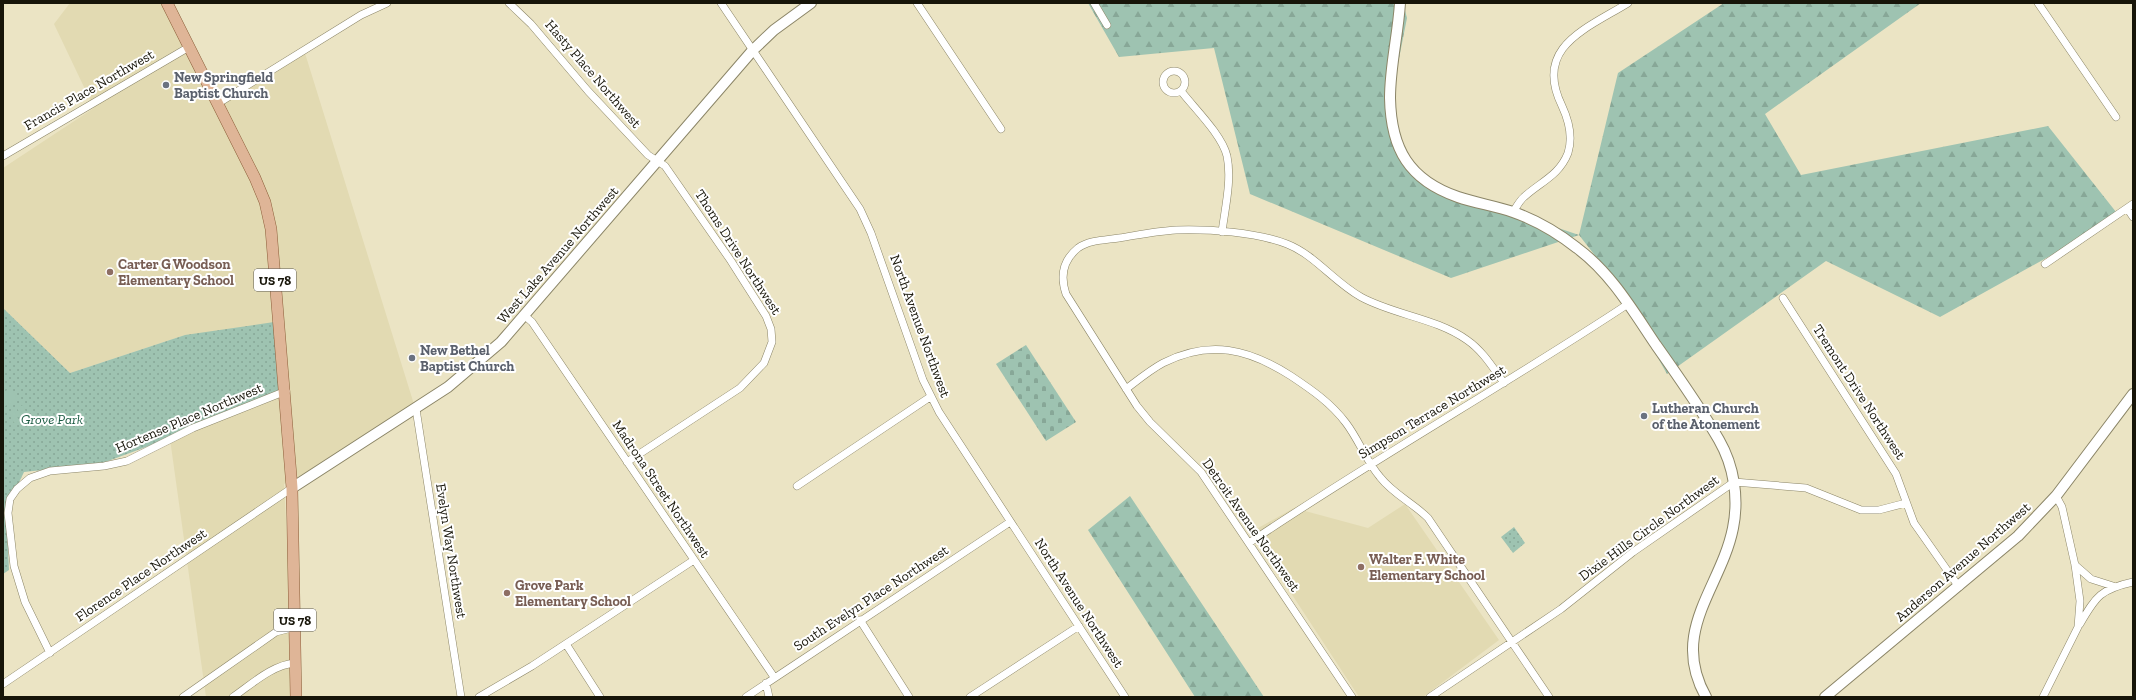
<svg xmlns="http://www.w3.org/2000/svg" width="2136" height="700" font-family="'Zilla Slab',serif">
<style>
.built{fill:#e2dab2}
.grass{fill:url(#grass-dots)}
.forest{fill:url(#forest-firs)}
.cemetery{fill:url(#cemetery-stones)}
.pitch{fill:#9ec3b1}
.lines{fill:none;stroke-linecap:round;stroke-linejoin:round}
.street-casing{stroke:#8b8567;stroke-width:8}
.secondary-casing{stroke:#8b8567;stroke-width:12}
.primary-casing{stroke:#8b5d38;stroke-width:12}
.street{stroke:#fff;stroke-width:7}
.secondary{stroke:#fff;stroke-width:10}
.primary{stroke:#dfb597;stroke-width:11}
.worship-dot{fill:#6b7280;stroke:#fff;stroke-width:1.5}
.education-dot{fill:#8d6e63;stroke:#fff;stroke-width:1.5}
.labels{text-anchor:middle;dominant-baseline:central;stroke-width:4;stroke-linejoin:round;paint-order:stroke}
.shield{fill:#fff;stroke:#5d5b53;stroke-width:1}
.shield-label{font-size:13px;font-weight:bold;fill:#171509}
.street-label{font-size:14px;fill:#171509;stroke:#fff}
.worship-label{font-size:14px;font-weight:bold;fill:#5b616d;stroke:#fff;text-anchor:start}
.education-label{font-size:14px;font-weight:bold;fill:#785e54;stroke:#fff;text-anchor:start}
.park-label{font-size:14px;font-style:italic;fill:#195a41;stroke:#fff}
</style>
<defs>
<pattern id="grass-dots" width="8" height="8" patternUnits="userSpaceOnUse"><rect width="8" height="8" fill="#9ec3b1"/><path d="M2 2h.1M6 6h.1" fill="none" stroke="#87a797" stroke-width="1.8" stroke-linecap="round"/></pattern>
<pattern id="forest-firs" width="22" height="20" patternUnits="userSpaceOnUse"><rect width="22" height="20" fill="#9ec3b1"/><path d="M5 1l3.5 6h-7zM16 11l3.5 6h-7z" fill="#87a797"/></pattern>
<pattern id="cemetery-stones" width="16" height="16" patternUnits="userSpaceOnUse"><rect width="16" height="16" fill="#9ec3b1"/><path d="M2 7V4a2 2 0 0 1 4 0v3zM10 15v-3a2 2 0 0 1 4 0v3z" fill="#87a797"/></pattern>
</defs>
<rect width="100%" height="100%" fill="#ebe4c4"/>
<!-- built -->
<path class="built" d="M70,3H167L215,104L304,50L417,414L284,484L296,697H206L170,439L185,335L70,373L3,308V168L94,108L54,24Z
M1405,504L1499,640L1423,697H1359L1251,532L1294,508L1368,528Z"/>
<!-- grass -->
<path class="grass" d="M3,308L70,373L185,335L274,322L286,395L100,464L24,472L6,510L9,570L3,574Z
M1514,527L1525,543L1513,553L1501,537Z"/>
<!-- forest -->
<path class="forest" d="M1088,3H1403L1407,18L1387,119L1408,168L1449,191L1579,235L1618,73L1724,3H1921L1765,114L1801,175L2048,126L2120,217L1940,317L1826,261L1667,374L1614,280L1579,235L1451,278L1250,194L1214,48L1119,57Z
M1130,496L1264,697H1195L1088,530Z"/>
<!-- cemetery -->
<path class="cemetery" d="M1026,345L1076,422L1046,441L996,364Z"/>
<!-- pitch -->
<path class="pitch" d="M12,388L17,400L3,407V392Z
M23,405L28,417L23,420L17,408Z
M14,409L19,421L14,423L9,412Z"/>
<g class="lines">
<!-- street casing -->
<g class="street-casing">
<path id="street" d="M509,3L531,24L588,91L648,155L665,166L731,261L766,316L771,329L772,342L764,363L740,388L627,462
M721,3L860,209L871,233L923,380L939,412L1125,697
M917,3L1001,129
M1094,3L1107,25
M2038,3L2116,117
M1163 82a11 11 0 1 1 22 0a11 11 0 1 1-22 0Z
M1181,91C1195,109 1222,135 1227,156C1232,180 1225,208 1222,232
M217,104L361,15L387,3
M3,156L189,47
M2127,208L2133,217
M1513,212C1516,208 1519,201 1524,197C1540,182 1559,176 1568,153C1573,137 1569,121 1562,106C1533,47 1586,29 1628,3
M2045,264L2133,204
M1783,298L1896,474L1914,523L1959,587
M525,316L532,322L774,677
M1126,389C1138,380 1150,370 1163,363C1210,339 1249,349 1291,376C1312,390 1331,403 1346,423C1359,440 1366,461 1380,477C1393,494 1413,503 1428,518L1549,697
M416,409L461,697
M797,486L930,397
M1249,543C1373,459 1504,386 1628,304
M2075,565L2091,579L2113,586
M860,620L909,697
M2080,624C2096,596 2101,589 2133,582
M566,644L600,697
M50,653L25,602L14,566L8,513L10,499L17,489L30,478L50,471L104,466L127,461L193,428L286,391
M766,683L769,697
M3,684L292,488
M183,697L276,632L295,627
M233,697C252,684 272,665 295,663
M479,697L532,666L694,560
M746,697L1010,522
M970,697L1079,626
M1352,697L1201,472L1150,422L1137,406L1066,294C1060,276 1063,260 1078,248C1089,240 1106,240 1119,238C1138,235 1157,231 1176,230C1210,229 1255,232 1287,244C1315,255 1334,282 1361,297C1394,315 1436,318 1467,340C1483,351 1493,368 1504,383
M1430,697L1561,609L1633,552L1734,482L1806,488L1861,510H1879L1906,503
M2043,697L2078,627L2080,601L2075,565L2062,507L2056,496"/>
</g>
<!-- secondary casing -->
<g class="secondary-casing">
<path id="secondary" d="M1400,3C1398,35 1390,66 1390,98C1391,149 1409,180 1458,197C1476,203 1495,206 1513,212C1536,220 1558,233 1577,248C1611,273 1633,311 1656,345C1678,376 1700,407 1719,440C1734,466 1739,498 1733,528C1721,588 1669,631 1706,697
M292,488L448,387L501,342L753,50L774,30L811,3
M1825,697L2018,536L2056,496L2133,394"/>
</g>
<!-- primary casing -->
<g class="primary-casing">
<path id="primary" d="M167,3L255,178L265,202L271,229L292,488L296,697"/>
</g>
<!-- street -->
<use href="#street" class="street"/>
<!-- secondary -->
<use href="#secondary" class="secondary"/>
<!-- primary -->
<use href="#primary" class="primary"/>
</g>
<!-- markers -->
<g class="worship-dot">
<circle cx="166" cy="85" r="4"/>
<circle cx="412" cy="358" r="4"/>
<circle cx="1644" cy="416" r="4"/>
</g>
<g class="education-dot">
<circle cx="110" cy="272" r="4"/>
<circle cx="1361" cy="567" r="4"/>
<circle cx="507" cy="593" r="4"/>
</g>
<g class="labels">
<!-- shield labels -->
<g class="shield">
<rect x="254" y="269" width="42" height="22" rx="3"/>
<rect x="274" y="609" width="42" height="22" rx="3"/>
</g>
<g class="shield-label">
<text x="275" y="280">US 78</text>
<text x="295" y="620">US 78</text>
</g>
<!-- street labels -->
<g class="street-label">
<text transform="translate(593 74) rotate(49)">Hasty Place Northwest</text>
<text transform="translate(89 90) rotate(-30)">Francis Place Northwest</text>
<text transform="translate(738 252) rotate(57)">Thoms Drive Northwest</text>
<text transform="translate(558 255) rotate(-49)">West Lake Avenue Northwest</text>
<text transform="translate(920 326) rotate(70)">North Avenue Northwest</text>
<text transform="translate(1859 392) rotate(57)">Tremont Drive Northwest</text>
<text transform="translate(1432 412) rotate(-31)">Simpson Terrace Northwest</text>
<text transform="translate(189 418) rotate(-23)">Hortense Place Northwest</text>
<text transform="translate(661 489) rotate(56)">Madrona Street Northwest</text>
<text transform="translate(1251 525) rotate(55)">Detroit Avenue Northwest</text>
<text transform="translate(1649 528) rotate(-36)">Dixie Hills Circle Northwest</text>
<text transform="translate(451 551) rotate(81)">Evelyn Way Northwest</text>
<text transform="translate(1963 562) rotate(-41)">Anderson Avenue Northwest</text>
<text transform="translate(141 575) rotate(-34)">Florence Place Northwest</text>
<text transform="translate(871 598) rotate(-33)">South Evelyn Place Northwest</text>
<text transform="translate(1079 603) rotate(57)">North Avenue Northwest</text>
</g>
<!-- worship labels -->
<g class="worship-label">
<text x="174" y="77">New Springfield<tspan x="174" dy="16">Baptist Church</tspan></text>
<text x="420" y="350">New Bethel<tspan x="420" dy="16">Baptist Church</tspan></text>
<text x="1652" y="408">Lutheran Church<tspan x="1652" dy="16">of the Atonement</tspan></text>
</g>
<!-- education labels -->
<g class="education-label">
<text x="118" y="264">Carter G Woodson<tspan x="118" dy="16">Elementary School</tspan></text>
<text x="1369" y="559">Walter F. White<tspan x="1369" dy="16">Elementary School</tspan></text>
<text x="515" y="585">Grove Park<tspan x="515" dy="16">Elementary School</tspan></text>
</g>
<!-- park labels -->
<g class="park-label">
<text x="52" y="419">Grove Park</text>
</g>
</g>
<!-- border -->
<rect width="2136" height="700" fill="none" stroke="#171509" stroke-width="8"/>
</svg>
